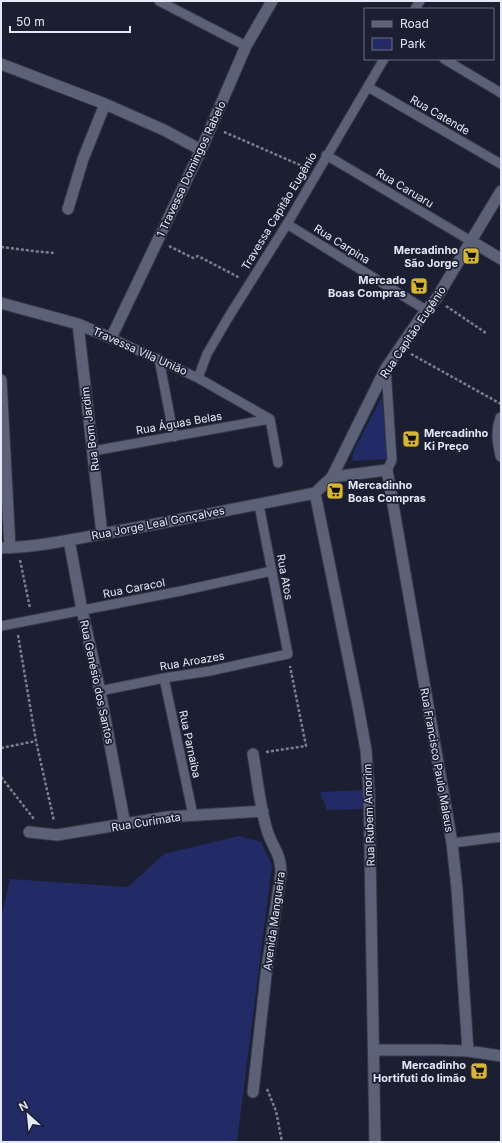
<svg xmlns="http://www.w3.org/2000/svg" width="502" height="1143" font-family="Inter,sans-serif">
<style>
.green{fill:#232b66}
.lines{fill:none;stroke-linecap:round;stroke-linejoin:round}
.service-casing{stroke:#373949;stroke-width:11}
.minor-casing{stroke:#373949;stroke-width:13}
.path{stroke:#7a7e8d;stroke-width:2.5;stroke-dasharray:3 2;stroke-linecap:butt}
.service{stroke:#5b6177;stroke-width:9}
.minor{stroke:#5b6177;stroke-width:11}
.labels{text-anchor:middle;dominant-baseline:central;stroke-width:3.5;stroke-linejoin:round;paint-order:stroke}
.street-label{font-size:11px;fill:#e5e8f5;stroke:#1b1f31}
.poi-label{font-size:11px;font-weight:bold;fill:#e5e8f5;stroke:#1b1f31;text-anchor:end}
</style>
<rect width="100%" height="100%" fill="#1b1f31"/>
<!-- green -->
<path class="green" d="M382,397L387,459L352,461L354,450Z
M365,790L364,809L327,810L320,792Z
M239,836L261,842L272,865L237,1142H1V918L10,879L128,887L164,854Z"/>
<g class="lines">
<!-- service casing -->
<g class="service-casing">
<path id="service" d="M159,1L246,46
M415,9L420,1
M444,59L501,93
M368,87L501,164
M326,155L471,241
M287,224L426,310
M111,338L198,378L270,419
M159,359L174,437
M386,368L392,460L387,470
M198,378L207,354L228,318L287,224L384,59
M270,419L278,463
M93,451L270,419
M1,626L181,591L272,571
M164,678L193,815
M100,691L164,678L210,671L288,654L259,505
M452,843L501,837"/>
</g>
<!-- minor casing -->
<g class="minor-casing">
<path id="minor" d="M1,64L105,104L164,130L201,150
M68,209L83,159L105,104
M471,241L501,259
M1,303L78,324L111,338L201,150L246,46L272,1
M78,324L102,534
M1,380L10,548
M501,418C496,432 498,441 501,456
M332,477L387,470L452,843L457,889L468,1051
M315,493L358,706L366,750L369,791L375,1142
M315,493L332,477L386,368L426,310L436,299L501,191
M69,540L82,610L100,691L125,825
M1,548C43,547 83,537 124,530C188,518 251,506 315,493
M29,832L57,835L167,817L263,811
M374,1050H436L468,1051L501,1056
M253,1092L266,975L281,873C281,853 272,847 267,830C260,807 257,778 253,754"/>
</g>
<!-- path -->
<path class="path" d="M224,132L307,168
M169,246L193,258L198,256L240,278
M1,247C19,249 37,252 55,253
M446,306L486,333
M411,354L501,404
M20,560L30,608
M18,635L36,741L54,821
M1,748L36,741
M266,752L306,746L290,666
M1,777L34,819
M267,1089L276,1111L282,1142"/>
<!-- service -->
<use href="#service" class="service"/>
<!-- minor -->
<use href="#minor" class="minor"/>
</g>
<!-- icons -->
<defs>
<g id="supermarket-square" transform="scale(0.9)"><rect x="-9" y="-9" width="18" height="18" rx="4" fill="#d6b534" stroke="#1b1f31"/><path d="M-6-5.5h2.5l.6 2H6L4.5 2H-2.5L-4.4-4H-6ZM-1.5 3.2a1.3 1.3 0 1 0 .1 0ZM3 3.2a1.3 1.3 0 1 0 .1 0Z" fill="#111"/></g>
</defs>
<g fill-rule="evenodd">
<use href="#supermarket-square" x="471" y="256"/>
<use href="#supermarket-square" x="419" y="286"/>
<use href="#supermarket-square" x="411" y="439"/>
<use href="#supermarket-square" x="335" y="491"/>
<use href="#supermarket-square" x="479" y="1071"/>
</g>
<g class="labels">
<!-- street labels -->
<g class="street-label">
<text transform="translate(440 115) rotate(30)">Rua Catende</text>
<text transform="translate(191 169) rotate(-65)">1 Travessa Domingos Rabelo</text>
<text transform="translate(405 188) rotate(31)">Rua Caruaru</text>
<text transform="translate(279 211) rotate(-59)">Travessa Capitão Eugênio</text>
<text transform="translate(342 244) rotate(32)">Rua Carpina</text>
<text transform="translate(413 332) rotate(-56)">Rua Capitão Eugênio</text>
<text transform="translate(140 351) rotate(24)">Travessa Vila União</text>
<text transform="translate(179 423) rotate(-10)">Rua Águas Belas</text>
<text transform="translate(90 429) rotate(-97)">Rua Bom Jardim</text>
<text transform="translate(158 523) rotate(-11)">Rua Jorge Leal Gonçalves</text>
<text transform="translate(285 577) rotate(79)">Rua Atos</text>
<text transform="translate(134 588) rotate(-11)">Rua Caracol</text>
<text transform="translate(192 661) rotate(-10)">Rua Aroazes</text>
<text transform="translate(97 682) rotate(78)">Rua Genésio dos Santos</text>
<text transform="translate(190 744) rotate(78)">Rua Parnaiba</text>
<text transform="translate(437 760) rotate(80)">Rua Francisco Paulo Maleus</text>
<text transform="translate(369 815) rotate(-92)">Rua Rubem Amorim</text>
<text transform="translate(146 822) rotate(-9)">Rua Curimata</text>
<text transform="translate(274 921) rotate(-82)">Avenida Mangueira</text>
</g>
<!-- poi labels -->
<g class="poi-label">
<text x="458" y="250">Mercadinho<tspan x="458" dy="13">São Jorge</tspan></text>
<text x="406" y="280">Mercado<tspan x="406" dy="13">Boas Compras</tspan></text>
<text x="424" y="433" text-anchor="start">Mercadinho<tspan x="424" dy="13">Ki Preço</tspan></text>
<text x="348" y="485" text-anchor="start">Mercadinho<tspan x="348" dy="13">Boas Compras</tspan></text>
<text x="466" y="1065">Mercadinho<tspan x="466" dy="13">Hortifuti do limão</tspan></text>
</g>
</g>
<!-- border -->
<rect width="502" height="1143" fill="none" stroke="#e5e8f5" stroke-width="4"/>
<!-- legend -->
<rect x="364" y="8" width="130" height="52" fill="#1b1f31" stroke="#6c6f7f"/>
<rect x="372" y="21" width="20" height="6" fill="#5b6177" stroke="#6c6f7f"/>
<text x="400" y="28" font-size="12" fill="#e5e8f5">Road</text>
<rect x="372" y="38" width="20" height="12" fill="#232b66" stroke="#6c6f7f"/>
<text x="400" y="48" font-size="12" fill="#e5e8f5">Park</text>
<!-- north arrow -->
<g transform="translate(28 1115) rotate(333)" stroke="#1b1f31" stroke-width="3" paint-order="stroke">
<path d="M0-3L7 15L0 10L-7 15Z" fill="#e5e8f5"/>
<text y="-6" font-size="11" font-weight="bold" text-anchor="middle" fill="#e5e8f5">N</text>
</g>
<!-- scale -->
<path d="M10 26v6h120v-6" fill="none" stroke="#e5e8f5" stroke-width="2"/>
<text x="16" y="26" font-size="12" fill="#e5e8f5" stroke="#1b1f31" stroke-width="3" paint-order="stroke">50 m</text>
</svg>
